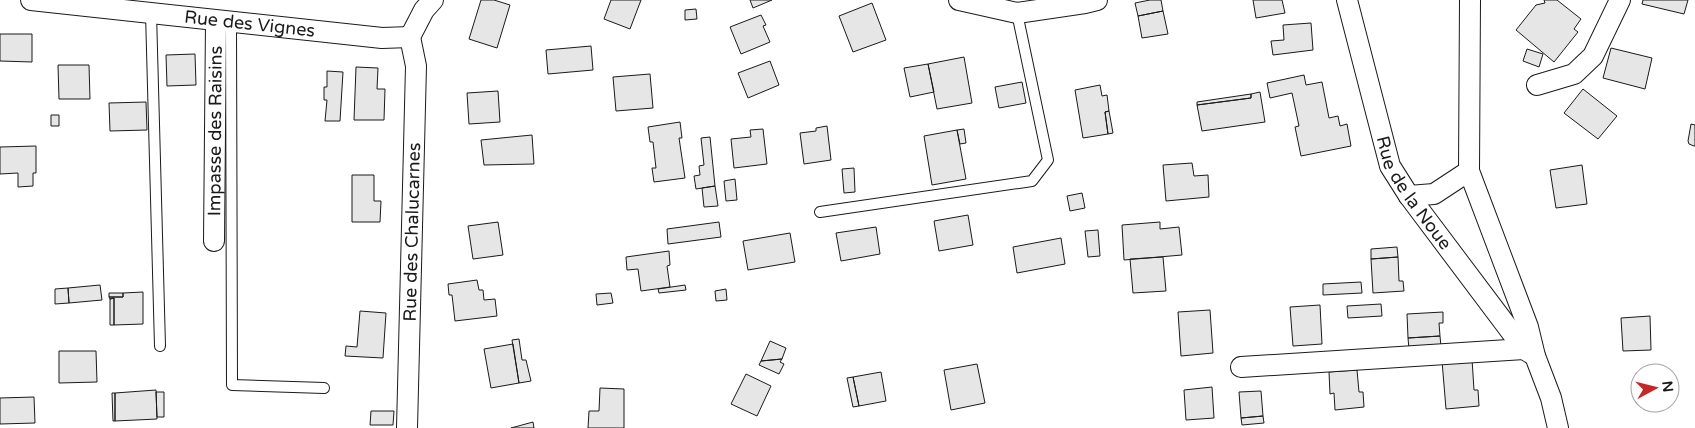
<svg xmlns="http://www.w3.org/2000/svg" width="1695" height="428" font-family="'Varela Round',sans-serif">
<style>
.building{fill:#e6e6e6;stroke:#1a1a1a}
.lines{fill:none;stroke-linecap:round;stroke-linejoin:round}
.lane-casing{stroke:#1a1a1a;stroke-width:12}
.street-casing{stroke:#1a1a1a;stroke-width:22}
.lane{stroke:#fff;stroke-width:10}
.street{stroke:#fff;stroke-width:20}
.labels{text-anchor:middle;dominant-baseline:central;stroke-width:4;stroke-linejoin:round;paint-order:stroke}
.street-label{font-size:18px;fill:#1a1a1a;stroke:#fff}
</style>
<rect width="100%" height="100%" fill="#fff"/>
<!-- building -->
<path class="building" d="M481,0H494L510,5L497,48L469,39Z
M611,0H641L630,29L604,19Z
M750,0H772L753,8Z
M1150,0H1161L1163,11L1138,16L1135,3Z
M1253,0H1282L1285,13L1256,18Z
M1544,0H1557L1581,19L1574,29L1578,32L1554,62L1516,30L1536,5L1545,3Z
M1643,0H1688L1684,14L1642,4Z
M872,3L886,40L853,52L839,16Z
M696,9L697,19L685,20V10Z
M1163,11L1168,34L1142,38L1138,16Z
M761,15L766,25L763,26L770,42L741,54L730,27Z
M1311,23L1313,50L1273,55L1271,41L1284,40L1283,25Z
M0,34H32V62L0,61Z
M591,46L593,70L548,74L546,50Z
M1611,48L1652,58L1645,89L1603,78Z
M1527,49L1543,54L1539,67L1523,61Z
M195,54L196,85L167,86L166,55Z
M964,57L972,103L937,109L928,64Z
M770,61L779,85L748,98L738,73Z
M928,64L934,92L910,97L904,68Z
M58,65H89L90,99H59Z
M356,67L378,68L377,89H385L384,120H354Z
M327,71L343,72L340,121H325L327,100H324V87H327Z
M650,74L653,108L616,111L613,77Z
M1304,75L1306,85L1322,82L1329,118L1338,116L1340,126L1347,124L1351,146L1301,156L1295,127L1299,126L1292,93L1270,98L1267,83Z
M1022,82L1026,103L999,108L995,87Z
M1100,85L1102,96L1107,95L1109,111L1105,112L1108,134L1083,138L1075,90Z
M1583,89L1617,116L1598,139L1564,113Z
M498,91L500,122L469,124L467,93Z
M1260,92L1265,122L1202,131L1197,105L1251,98V94Z
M1251,94V98L1197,105V102Z
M146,102L147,130L110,131L109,103Z
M1109,111L1113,133L1108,134L1105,112Z
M51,115H59V126H51Z
M680,122L682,138H679L685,178L654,182L652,168H656L653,142H650L648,127Z
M1691,124L1695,125V146H1694L1689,144L1688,141Z
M827,126L831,160L804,164L800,133L816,131V128Z
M763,129L767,164L734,168L731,139L751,137L750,130Z
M964,129L966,143L960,144L957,130Z
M957,130L966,179L932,185L924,136Z
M532,135L534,164L484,165L481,140Z
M710,137L715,186L696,189L694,176L700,175L699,166L704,165L701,138Z
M36,146V173H33V186L18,187V173L0,174V147Z
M1192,163L1194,176L1208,175L1209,197L1166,201L1163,165Z
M1582,165L1587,204L1556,208L1550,170Z
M854,168L855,192L844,193L842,169Z
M352,175H374V201H381L380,222H352Z
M735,179L737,200L726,201L724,181Z
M715,186L718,206L704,207L702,188Z
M1082,193L1085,208L1070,211L1067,196Z
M968,215L973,245L939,251L934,221Z
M498,222L503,255L473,259L468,226Z
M719,222L721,237L668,244L667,229Z
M1160,222V229L1179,227L1182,255L1124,260L1122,225Z
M876,227L880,254L841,261L836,233Z
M1098,230L1100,256L1088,257L1085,231Z
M790,233L795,262L748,270L743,241Z
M1061,238L1065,264L1017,273L1013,247Z
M1397,247L1398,257L1371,259V249Z
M669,251L670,265L667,266L670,287L641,291L638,269L627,270L626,257Z
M1163,257L1166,291L1133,293L1130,259Z
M1398,257L1399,281H1403L1404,291L1373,293L1371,259Z
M477,280L479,290H483L484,300L495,299L497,316L455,321L452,295H449L448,284Z
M1361,282L1362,293L1323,295V284Z
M100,285L102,300L69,303L68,288Z
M685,285L686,290L659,293L658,289Z
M68,288L69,303L55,304V289Z
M726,289L727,300L716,301L715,291Z
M143,292V324L114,325V298L110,299L109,297H123V293Z
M109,293H123V297H109Z
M611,293L613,303L597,305L596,294Z
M114,298V325H110V299Z
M1381,304L1382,316L1348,318L1347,306Z
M1320,305L1322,344L1293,346L1290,307Z
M1210,310L1213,353L1181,356L1178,312Z
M360,311L386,313L383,358L345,356L346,346L357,347Z
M1443,312V323H1439L1440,336L1408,338L1407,314Z
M1650,316L1651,350L1623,351L1621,318Z
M1440,336L1441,347L1409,349L1408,338Z
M519,339L522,360H526L531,381L519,383L512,340Z
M770,341L786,348L782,359L761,361Z
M513,344L519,383L491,388L484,349Z
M59,351H96L97,382L59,383Z
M782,359L780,362L784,364L779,374L759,365L761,361Z
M1472,359L1474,390H1478L1479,406L1446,409L1442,361Z
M977,364L985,403L951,410L944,370Z
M1357,370L1359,392H1363L1364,407L1335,410L1334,393L1330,394L1329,372Z
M881,372L886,401L859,406L853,377Z
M746,374L771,386L757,416L731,404Z
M853,377L859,406L853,407L847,378Z
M1212,387L1214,418L1186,420L1184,390Z
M600,388L624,389V428H588L589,411H599Z
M156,390L157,419L115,421V393Z
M1261,391L1263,416L1241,418L1239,392Z
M156,392H164V417H157Z
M112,393H115V421H113Z
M34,397L35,423L0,424V398Z
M371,411H394L393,425H370Z
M1263,416L1264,423L1242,425L1241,418Z
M533,422L534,428H511Z"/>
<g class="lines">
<!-- lane casing -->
<g class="lane-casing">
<path id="lane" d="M151,13L160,346
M231,23L232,385L324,388
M820,212L1032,181L1048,160L1017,13"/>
</g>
<!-- street casing -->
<g class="street-casing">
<g id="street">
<path id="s1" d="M31,0L382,38L410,37"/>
<path d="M959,0L1017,13L1085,3L1097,0"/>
<path id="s2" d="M1347,0L1390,166L1409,196L1524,349L1535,356"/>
<path d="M1470,0L1469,171L1528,327L1535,356L1551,398L1558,428"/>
<path d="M410,37L424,10L433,0"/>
<path d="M1537,85L1574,74L1593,56L1620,0"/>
<path d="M1409,196L1434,194L1469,171"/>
<path id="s3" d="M214,241L216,21"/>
<path d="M1241,367L1524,349"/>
<path id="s4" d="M407,428L416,66L410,37"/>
</g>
</g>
<!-- lane -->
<use href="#lane" class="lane"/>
<!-- street -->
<use href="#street" class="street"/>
</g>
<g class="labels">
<!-- street labels -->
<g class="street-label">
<text stroke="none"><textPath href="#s1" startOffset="220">Rue des Vignes</textPath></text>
<text stroke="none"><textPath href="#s3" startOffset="110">Impasse des Raisins</textPath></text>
<text stroke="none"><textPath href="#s2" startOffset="206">Rue de la Noue</textPath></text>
<text stroke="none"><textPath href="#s4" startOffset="196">Rue des Chalucarnes</textPath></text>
</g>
</g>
<!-- north arrow -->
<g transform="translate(1655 388) rotate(83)"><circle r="24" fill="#ffffff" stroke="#a3a3a3"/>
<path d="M0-4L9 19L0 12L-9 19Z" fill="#c62828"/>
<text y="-8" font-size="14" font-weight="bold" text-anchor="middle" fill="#1a1a1a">N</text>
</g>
</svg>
